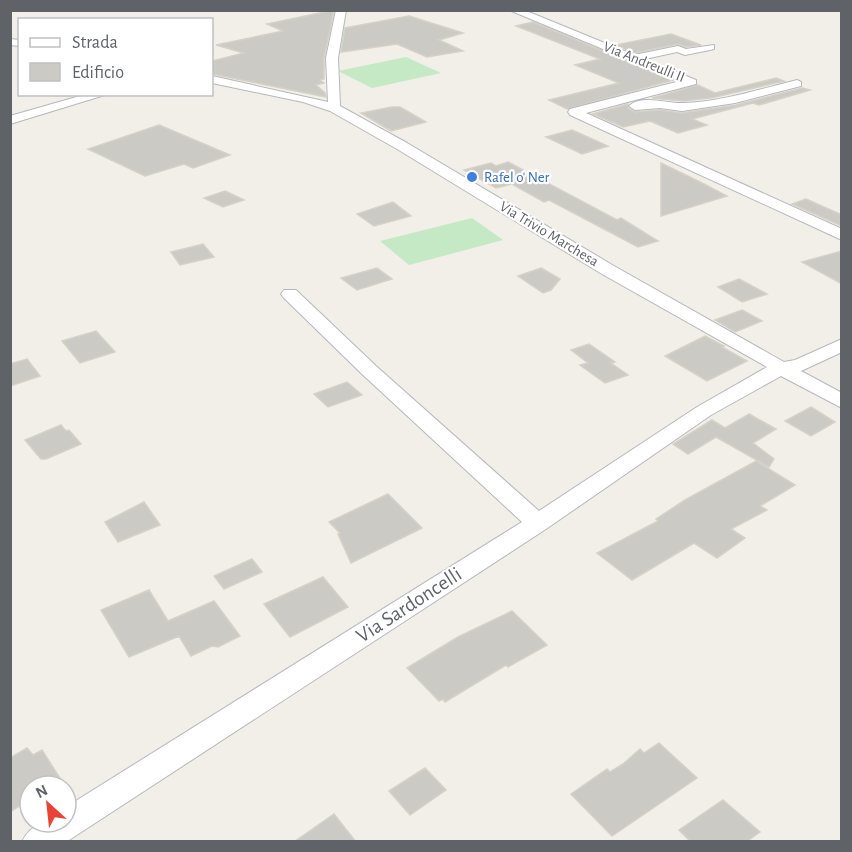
<svg xmlns="http://www.w3.org/2000/svg" width="852" height="852" font-family="'Alegreya Sans',sans-serif">
<style>
.green{fill:#c5e8c5}
.building{fill:#cccac5;stroke:#d6d1c6;stroke-width:1.5}
.lines{fill:none;stroke-linecap:round;stroke-linejoin:round}
.minor-casing{stroke:#b5b8bc;stroke-width:2}
.minor{fill:#fff;fill-rule:evenodd}
.shop-dot{fill:#3f7fe0;stroke:#fff;stroke-width:2}
.labels{text-anchor:middle;dominant-baseline:central;stroke-width:4.5;stroke-linejoin:round;paint-order:stroke}
.far-street-label{font-size:15px;fill:#5f6368;stroke:#fff}
.far-shop-label{font-size:15px;fill:#366cbe;stroke:#fff;text-anchor:start}
.near-street-label{font-size:21px;fill:#5f6368;stroke:#fff}
</style>
<rect width="100%" height="100%" fill="#f1efe8"/>
<!-- green -->
<path class="green" d="M406,57L441,73L372,88L338,71Z
M472,218L503,240L409,265L380,241Z"/>
<!-- building -->
<path class="building" d="M334,10L324,58V79L320,80L324,83L316,85L325,93L326,97L212,74V61L244,53L216,45L283,31L267,24Z
M409,16L463,33L439,40L463,51L427,57L397,44L341,52L345,28Z
M533,22L673,80L567,109L549,100L619,83L575,65L600,59L516,26Z
M671,34L701,45L686,47L678,44L634,53L616,45Z
M776,78L784,81L711,98L683,101L652,98L698,85L715,93Z
M802,88L810,90L759,105L753,103L692,119L707,125L678,133L650,121L623,127L593,114L628,104V108L635,112L660,110L682,113L736,105Z
M392,107H400L426,122L391,131L361,113Z
M159,125L230,155L193,168L184,164L145,176L88,149Z
M572,130L608,146L582,154L546,137Z
M508,162L617,220L621,218L658,241L638,247L549,200L544,202L512,184L496,188L464,170L491,163L496,166Z
M661,163L702,183L727,196L661,216Z
M225,191L244,200L223,207L204,198Z
M806,199L842,215V226L792,204Z
M393,202L411,216L374,226L357,214Z
M203,244L214,257L180,265L171,252Z
M842,251V284L802,262Z
M377,268L392,279L357,290L341,278Z
M541,268L560,279L551,290L543,293L518,276Z
M739,279L767,294L742,302L718,287Z
M742,310L762,321L735,332L715,320Z
M96,331L115,352L80,363L62,341Z
M705,336L724,346L722,347L747,361L707,381L665,356Z
M589,344L615,362L611,363L628,375L605,383L580,365L588,363L571,350Z
M27,359L40,376L10,386V364Z
M347,382L362,395L328,407L314,394Z
M811,407L835,422L811,436L785,421Z
M749,414L776,429L753,443L774,459L769,467L716,437L688,454L673,444L712,420L725,428Z
M61,425L66,431L69,430L81,444L46,459H41L25,440Z
M756,461L795,485L760,506L767,510L731,529L745,538L717,558L694,543L632,580L597,553L658,521L656,519L685,500Z
M388,494L422,528L351,563L338,534L340,533L329,522Z
M144,502L160,525L118,542L105,522Z
M252,559L262,572L224,589L214,576Z
M323,577L348,607L290,637L264,604Z
M149,590L168,621L214,601L240,636L218,647L212,646L191,656L179,636L129,657L101,610Z
M512,611L547,645L508,667L506,665L445,702L443,699L439,701L407,668L458,637Z
M659,743L697,778L612,836L571,794L607,769L610,772L623,764L640,749L644,753Z
M27,748L33,755L42,750L65,786H30V799L10,812V758Z
M425,768L446,790L410,815L389,791Z
M723,800L760,832L746,842H691L679,830Z
M334,814L356,842H294Z"/>
<g class="lines">
<!-- minor casing -->
<g class="minor-casing">
<path id="minor" d="M336,10H346L338,58L340,106L407,143L614,266L784,362L795,360L842,339V352L801,371L842,393V408L781,376L711,415L546,529L66,842H22C31,822 47,822 66,822V807L522,522L362,374L284,298L281,294L284,290H296L376,366L539,511L697,407L767,367L602,274L397,149L330,111L303,102L212,83V76L328,102L326,58Z
M509,10H524L634,55L678,46L686,49L714,45V49L710,50L685,55L677,52L645,59L696,80V84L586,113L842,229V240L570,115L568,112L570,109L680,81Z
M10,39L20,40V46L10,45Z
M797,80L801,82V86L735,103L682,111L660,108L635,110L629,106C642,94 667,104 683,103C721,102 760,89 797,80Z
M87,94H108L10,124V116Z"/>
</g>
<!-- minor -->
<use href="#minor" class="minor"/>
</g>
<!-- markers -->
<circle class="shop-dot" cx="472" cy="177" r="6"/>
<g class="labels">
<!-- far-street labels -->
<g class="far-street-label">
<text transform="translate(644 62) rotate(22)">Via Andreulli II</text>
<text transform="translate(549 234) rotate(31)">Via Trivio Marchesa</text>
</g>
<!-- far-shop labels -->
<g class="far-shop-label">
<text x="484" y="177">Rafel o' Ner</text>
</g>
<!-- near-street labels -->
<g class="near-street-label">
<text transform="translate(409 605) rotate(-33)">Via Sardoncelli</text>
</g>
</g>
<!-- border -->
<rect width="852" height="852" fill="none" stroke="#5f6368" stroke-width="24"/>
<!-- legend -->
<rect x="18" y="18" width="195" height="78" fill="#ffffff" stroke="#bfc1c3" stroke-width="1.5"/>
<rect x="30" y="38" width="30" height="9" fill="#ffffff" stroke="#bfc1c3" stroke-width="1.5"/>
<text x="72" y="48" font-size="18" fill="#5f6368">Strada</text>
<rect x="30" y="63" width="30" height="18" fill="#cccac5" stroke="#bfc1c3" stroke-width="1.5"/>
<text x="72" y="78" font-size="18" fill="#5f6368">Edificio</text>
<!-- north arrow -->
<g transform="translate(48 804) rotate(333)"><circle r="28" fill="#ffffff" stroke="#bfc1c3" stroke-width="1.5"/>
<path d="M0-4.5L10 22L0 15L-10 22Z" fill="#ea4335"/>
<text y="-9" font-size="16" font-weight="bold" text-anchor="middle" fill="#5f6368">N</text>
</g>
</svg>
